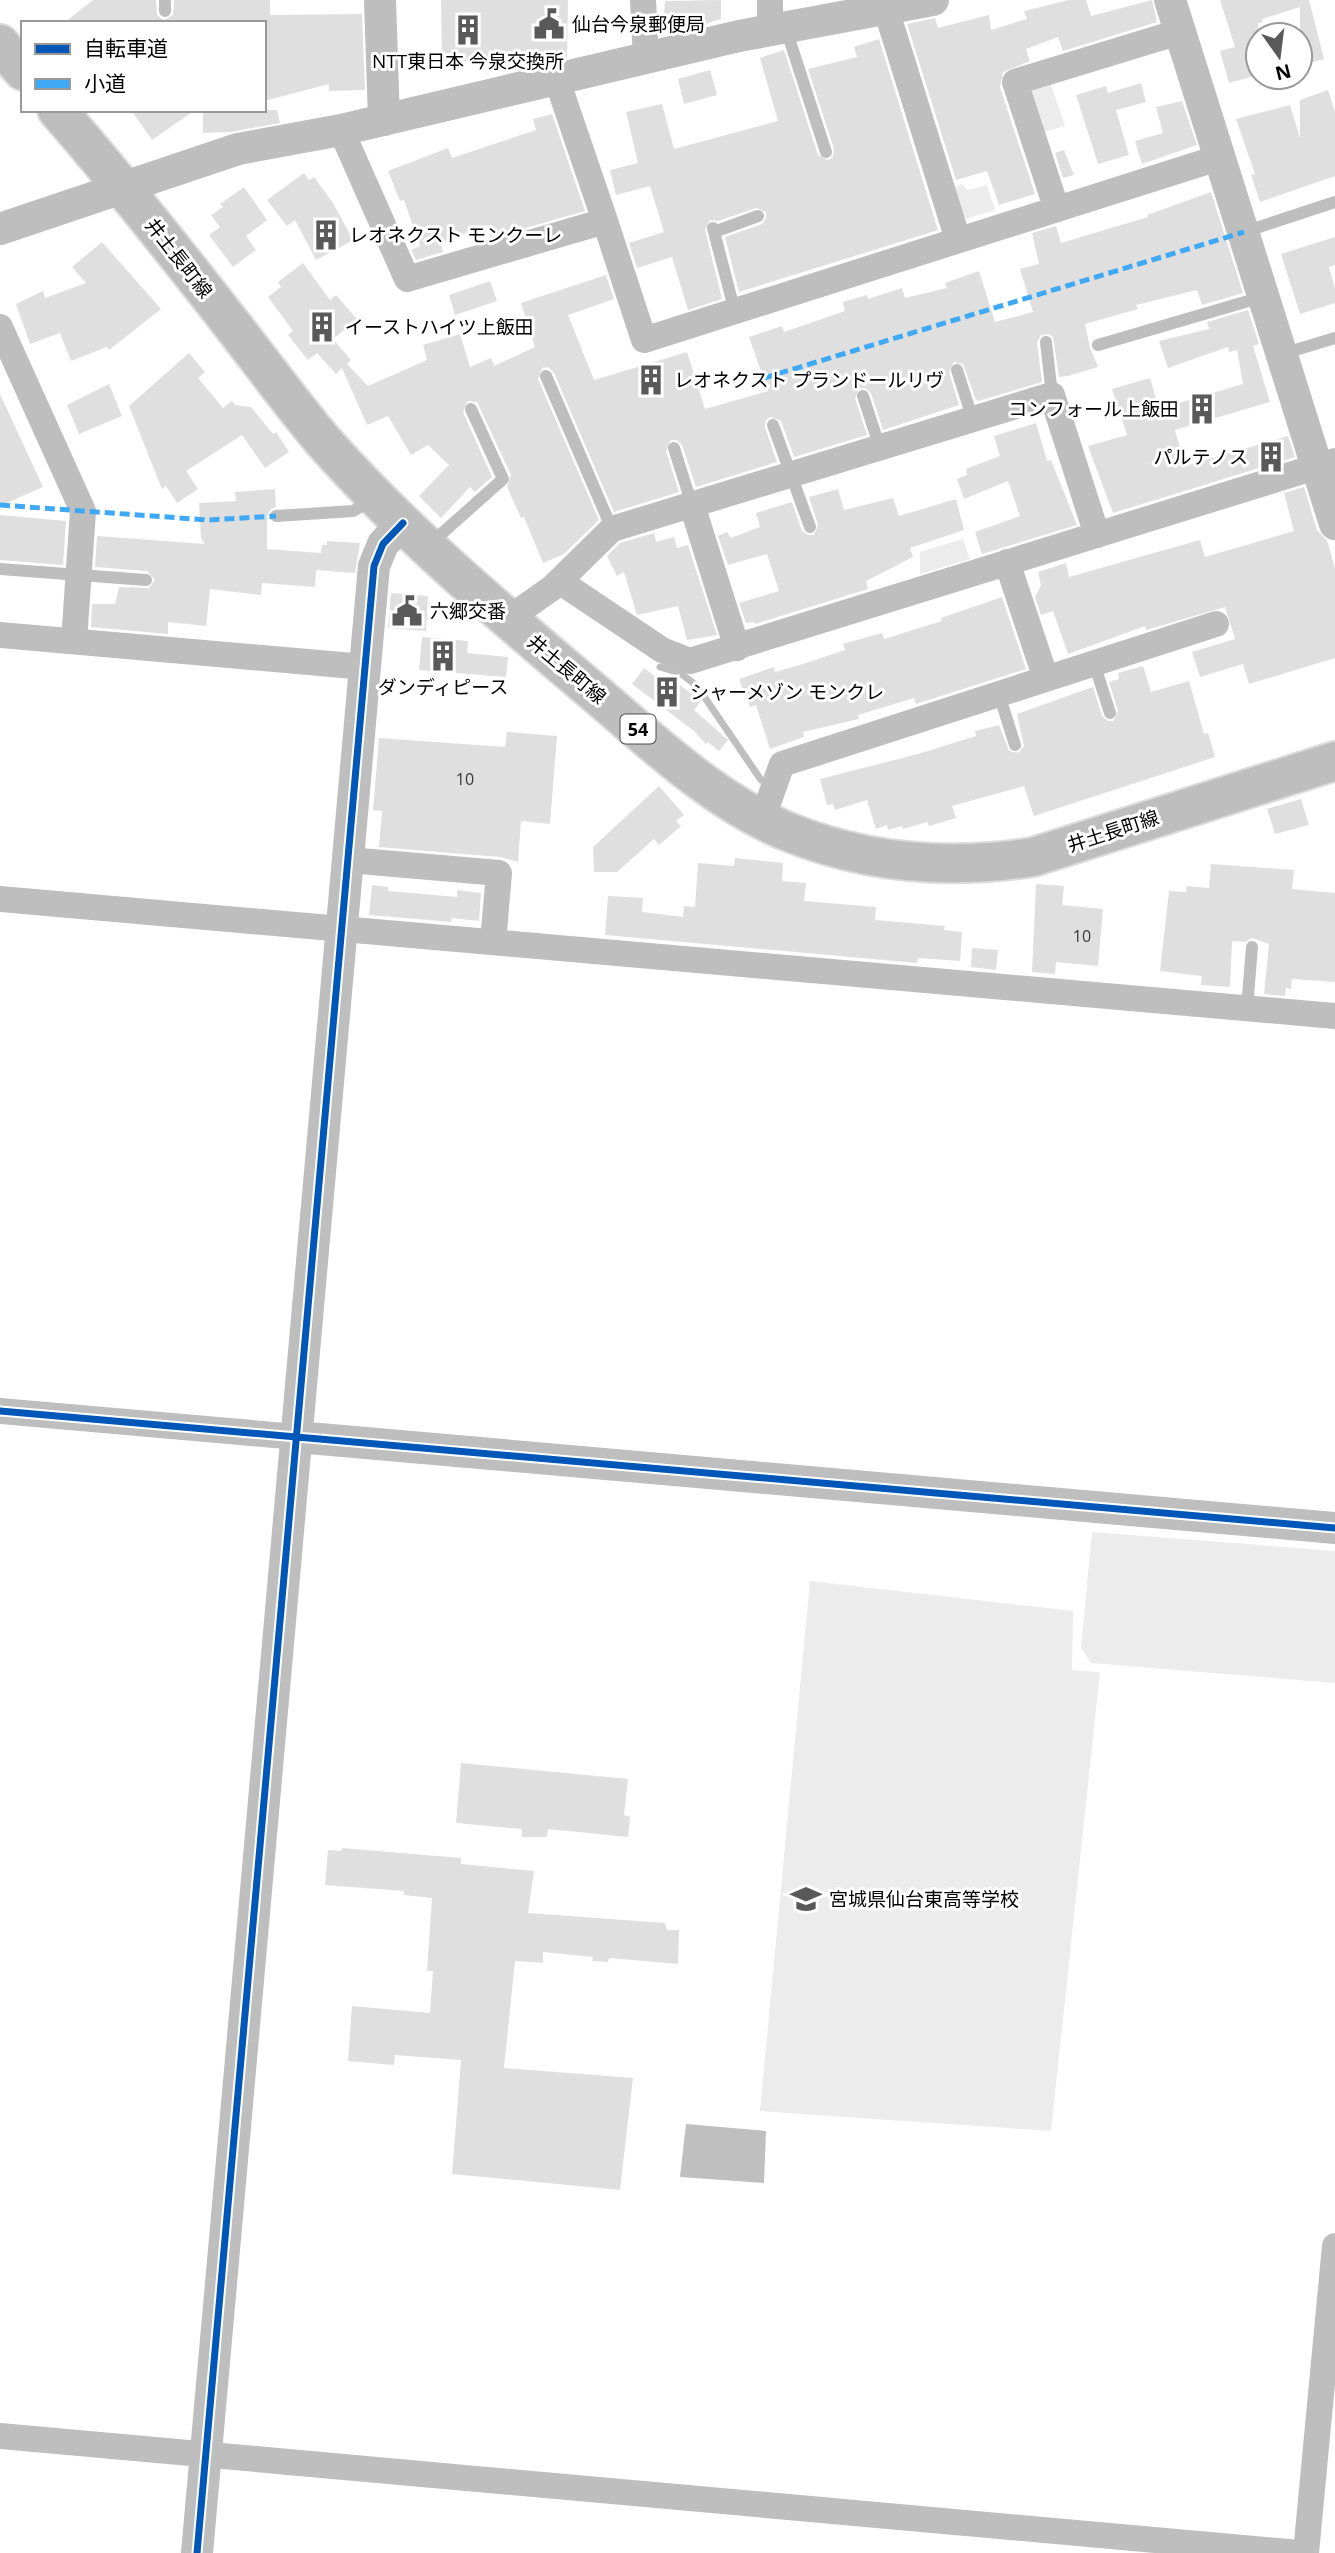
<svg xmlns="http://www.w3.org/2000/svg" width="1335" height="2553" font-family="'Open Sans','Noto Sans JP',sans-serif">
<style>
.green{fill:#ececec}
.water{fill:#bfbfbf}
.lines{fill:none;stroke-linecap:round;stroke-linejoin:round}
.stream{stroke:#bfbfbf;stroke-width:7}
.building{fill:#dfdfdf}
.primary-casing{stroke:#dbdbdb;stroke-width:42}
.service{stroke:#bebebe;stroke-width:12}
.minor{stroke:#bebebe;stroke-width:26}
.tertiary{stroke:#bebebe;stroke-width:32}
.primary{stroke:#bebebe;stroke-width:38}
.quiet{stroke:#3fa9f5;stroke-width:5;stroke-dasharray:10 5;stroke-linecap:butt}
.cycleway-casing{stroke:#fff;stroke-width:11}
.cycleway{stroke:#0057b8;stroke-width:7}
.labels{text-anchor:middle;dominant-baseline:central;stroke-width:6;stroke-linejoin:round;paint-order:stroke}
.number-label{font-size:16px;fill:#383838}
.shield{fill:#fff;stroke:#4c4c4c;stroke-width:2}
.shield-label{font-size:18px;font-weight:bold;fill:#000}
.poi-label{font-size:19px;fill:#000;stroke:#fff;text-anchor:start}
.street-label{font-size:19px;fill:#000;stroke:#fff}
</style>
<rect width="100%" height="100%" fill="#fff"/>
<!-- green -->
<path class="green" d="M1049,79L1065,126L1040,133L1023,86Z
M962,184L968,190L987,185L995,210L962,220L951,189Z
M963,539L970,559L920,574V552Z
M1092,1532L1335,1551V1683L1091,1663L1081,1648Z
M810,1581L1073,1611L1072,1670L1100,1672L1051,2131L760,2111Z"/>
<!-- water -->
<path class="water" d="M686,2124L766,2131L764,2183L680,2177Z"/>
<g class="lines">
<!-- stream -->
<path class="stream" d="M660,667L680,673L697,686L761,780"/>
</g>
<!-- building -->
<path class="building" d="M93,0H156L157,15L164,20L173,15L174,0H270V15L362,14L365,90L329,91V84L264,101V23H64Z
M441,0H568L567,58L525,68L524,60L442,61Z
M721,0V19L693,28L663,27L665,1Z
M1069,0H1086L1091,16L1152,0L1157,22L1063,51L1058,37L1026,49L1030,61L1003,72L1000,87L1035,194L999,205L987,171L956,180L907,24L935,18L938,28L989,15L991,30L1027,19L1024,11Z
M1220,0H1309L1324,59L1300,66V7L1262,19L1263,22L1258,23V75L1229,83L1220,51L1235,47Z
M879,39L938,230L739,292L725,237L762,224L766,218V212L756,208L718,221L710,220L705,230L722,299L688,310L672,257L637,268L629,243L664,232L650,186L616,195L610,170L638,163L626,112L662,104L674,149L778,121L760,58L784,50L818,155L828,160L833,157L834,149L808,69L857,57L854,47Z
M710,70L717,95L684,104L678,79Z
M1141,83L1146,102L1116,110L1129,155L1098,164L1076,95L1106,86L1108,93Z
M1328,90L1335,112V176L1260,202L1251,175L1255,174L1236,119L1290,105L1300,138V100Z
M1182,101L1197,145L1142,164L1135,141L1163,133L1156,107Z
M131,110H195L152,140Z
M203,110H277L280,123L230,132L203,133Z
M552,114L585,211L491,238L487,225L440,243L443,252L416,260L411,250L420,246L404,200L400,201L388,171L448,148L452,158L536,130L533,119Z
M1064,150L1074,175L1063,178L1055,153Z
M304,173L309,180L314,177L333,203L353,240L316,260L295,220L287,226L267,200Z
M244,187L267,220L246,236L256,250L233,267L209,235L220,227L211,215L223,207L220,204Z
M1211,192L1243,293L1202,305L1197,290L1136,305L1138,309L1085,324L1090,348L1098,367L1068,376L1059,377L1053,337L1049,334L1041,335L1037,343L1042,382L979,401L976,400L963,364L954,362L949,372L959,405L883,430L871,393L865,388H860L855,398L867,435L794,457L781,421L771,417L766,420L765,427L777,462L696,487L682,445L677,440H671L666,451L679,492L614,512L554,373L548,367L542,368L538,379L599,520L564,554L543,563L524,517L521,518L507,487L511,475L477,402L467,401L463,412L492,477L475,492L470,487L441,518L419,496L449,465L428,445L411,455L388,416L367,425L342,368L336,374L317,353L308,360L288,335L293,331L268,297L281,287L278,282L303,263L330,300L336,295L357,319L333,339L351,360L347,364L368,386L427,360L423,345L460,334L470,367L491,358L494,366L535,347L521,303L606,275L614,299L568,315L594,380L687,352L705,409L768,391L749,337L782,326L784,332L845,311L843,302L867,295L868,299L902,288L905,298L947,288L945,283L979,271L995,322L1033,312L1020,269L1039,264L1032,233L1056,226L1061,243L1148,217L1147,215Z
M1335,237V265L1329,267L1335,289V303L1300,314L1281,254Z
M102,242L161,309L109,350L107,347L71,361L60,333L30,344L16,304L43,291L45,298L86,283L72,267Z
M490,281L497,301L455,315L449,295Z
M1248,310L1259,344L1253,346L1270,402L1175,430L1185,466L1288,436L1295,457L1113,513L1088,446L1127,435L1112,389L1150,378L1159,409L1243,384L1237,350L1229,352L1228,347L1168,368L1159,341L1209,329L1207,322Z
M189,353L205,372L198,378L223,408L232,401L235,405L251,407L273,434L276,432L289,452L265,468L242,435L186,471L198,489L177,503L166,486L162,489L129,406Z
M109,384L122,416L79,434L67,405Z
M0,394L43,487L0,506Z
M1036,423L1047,461L1051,460L1077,525L982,554L975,532L1020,516L1008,481L964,499L957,479L967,475L966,469L1000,456L994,436Z
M1304,487L1317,530L1327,540L1335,569V658L1249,684L1243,664L1200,677L1192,652L1235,639L1225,607L1146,630L1145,626L1068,654L1053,611L1041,615L1035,597L1041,585L1038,572L1066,563L1069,577L1200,540L1205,557L1294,531L1284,493Z
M275,489L276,507L271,509L267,516V549L321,553L322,545H327V541L360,543L355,573L316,570L315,587L262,583L261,595L210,589L206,626L168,622V634L91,627L92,604H115L119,587L149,588L155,580L147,571L95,567L97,536L205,544L201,538L199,503L236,501L235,492Z
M838,489L844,510L893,498L899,516L956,499L964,530L910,548L913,557L866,581L868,589L755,624L754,622L746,623L739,603L779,591L767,554L728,565L718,536L727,532L731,538L760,527L756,513L792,502L802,531L808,535H814L818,525L809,497Z
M0,515L66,521L63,565L0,560Z
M654,533L656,542L674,537L677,548L688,545L717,635L687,640L678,606L637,615L624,572L617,576L607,556L620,543Z
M391,593L428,596L426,631L388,628Z
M1002,597L1026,669L922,702L916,704L914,698L858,715L859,719L803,732L804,737L770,749L756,705L750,707L739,679L774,667L775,672L803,664L845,650L843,644L882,633L884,639L942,621L941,618Z
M422,637L468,641L467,653L508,657L506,677L419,670Z
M1143,666L1151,692L1189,681L1204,734L1208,733L1215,757L1034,816L1024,786L952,806L956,818L929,826L927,822L903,829L902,826L888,830L887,825L876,829L867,800L835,810L833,804L827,805L820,779L918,754L976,736L975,731L999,725L1009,751L1018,753L1024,746L1017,714L1093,687L1102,716L1108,721H1113L1118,711L1109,682L1119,679L1118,673Z
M644,668L662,682L667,675L701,701L694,710L728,740L719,751L708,742L706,744L694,731L632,684Z
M507,732L557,736L550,824L521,821L518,862L500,857L379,847L382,811L373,810L379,738L505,747Z
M659,786L684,815L676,821L681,826L659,845L654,839L617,872H594L593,847Z
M1301,799L1309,825L1275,834L1267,809Z
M735,858L783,863L782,881L806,883L804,901L876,907L875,920L945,926L944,930L962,932L960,961L918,958L917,963L605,935L608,896L643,898L642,912L683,917L684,906L695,907L698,863L734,866Z
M1211,864L1294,870L1292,889L1335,893V982L1292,979L1291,989L1286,988L1285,996L1264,994L1269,944L1252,938L1245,942L1232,941L1230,987L1201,985L1202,976L1160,971L1169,891L1186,892L1187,886L1209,888Z
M1036,884L1064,886L1062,905L1103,909L1098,966L1056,962L1055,974L1032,972Z
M372,885L388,887V891L457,897V890L481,893L479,921L452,918L451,922L369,915Z
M972,948L998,950L996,970L971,967Z
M461,1763L628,1779L624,1815L630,1817L628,1837L548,1829L547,1837H522V1829L456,1823Z
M342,1848L461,1858V1864L534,1871L528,1913L665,1923L667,1930H679L678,1964L609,1958L608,1962L592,1961L593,1957L543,1952V1963L515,1961L504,2068L633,2078L620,2190L452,2174L461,2060L395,2055L394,2065L348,2061L352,2006L430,2013L433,1971H427L432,1898L404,1895V1891L325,1885L328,1850L341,1851Z"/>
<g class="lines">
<!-- primary casing -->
<g class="primary-casing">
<path id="primary" d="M0,44L23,71
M57,110C121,183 181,259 240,335C268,371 295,408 324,442C404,532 497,610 589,688C649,739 712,800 786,831C866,864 948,870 1033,857L1335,761"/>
</g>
<!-- service -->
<path class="service" d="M165,0V11
M786,29L826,152
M713,228L735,312
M714,232L758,216
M1244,232L1335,202
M1046,342L1052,395
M1098,345L1262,297
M1282,354L1335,338
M957,370L973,420
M546,376L612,529
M863,396L880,448
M773,425L810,527
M674,448L692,505
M276,516L353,511L374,499
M430,544L503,479L471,409
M0,569L146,580
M1094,663L1110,713
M999,694L1015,745
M1247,1008L1252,947"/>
<!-- minor -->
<path class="minor" d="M643,0L646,59
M770,0V30
M886,9L958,240
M341,130L407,279L605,221L557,80
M1056,207L1015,82L1179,32
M605,221L644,340L1221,157
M0,327L83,511L74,641
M692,505L737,648
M1007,562L1046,679
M559,581L662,650L690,661L1335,461
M508,619L552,588L612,529L1052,395L1097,535
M0,635L365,667
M762,820L782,764L1216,624
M348,860L499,873L493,942
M0,899L1335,1016
M0,1411L297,1437
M0,2436L1299,2553
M1306,2553L1335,2246"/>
<!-- tertiary -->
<path class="tertiary" d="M380,0L384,120
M1170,0L1335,524
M0,229L238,149L341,130L739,36L933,0
M297,1437L1335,1528
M197,2553L374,566L383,544L403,523"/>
<!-- primary -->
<use href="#primary" class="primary"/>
<!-- quiet -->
<path class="quiet" d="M764,378L1244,232
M0,505L208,520L276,516"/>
<!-- cycleway casing -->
<g class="cycleway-casing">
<path id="cycleway" d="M0,1411L1335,1528
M197,2553L374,566L383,544L403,523"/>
</g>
<!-- cycleway -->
<use href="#cycleway" class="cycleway"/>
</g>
<!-- icons -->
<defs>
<g id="civic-bare" transform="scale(2.415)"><path d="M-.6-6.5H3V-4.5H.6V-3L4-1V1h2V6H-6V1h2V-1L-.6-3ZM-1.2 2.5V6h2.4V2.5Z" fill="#595959" stroke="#fff" stroke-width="2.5" paint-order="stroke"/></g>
<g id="building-bare" transform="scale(2.415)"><path d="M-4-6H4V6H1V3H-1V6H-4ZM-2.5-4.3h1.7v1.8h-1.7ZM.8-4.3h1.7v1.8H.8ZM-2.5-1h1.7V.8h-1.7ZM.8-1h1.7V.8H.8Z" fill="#595959" stroke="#fff" stroke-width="2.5" paint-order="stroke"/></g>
<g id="school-bare" transform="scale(2.415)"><path d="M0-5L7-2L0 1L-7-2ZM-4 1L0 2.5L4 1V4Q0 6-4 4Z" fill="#595959" stroke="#fff" stroke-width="2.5" paint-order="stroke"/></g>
</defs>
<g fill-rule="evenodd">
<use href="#civic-bare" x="549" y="24"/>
<use href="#building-bare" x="468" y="30"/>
<use href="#building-bare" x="326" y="235"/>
<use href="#building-bare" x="322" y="327"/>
<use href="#building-bare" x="651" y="380"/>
<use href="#building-bare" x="1202" y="409"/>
<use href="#building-bare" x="1271" y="457"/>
<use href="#civic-bare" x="407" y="611"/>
<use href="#building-bare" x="443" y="656"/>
<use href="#building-bare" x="667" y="692"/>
<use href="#school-bare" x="806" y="1899"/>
</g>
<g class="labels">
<!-- number labels -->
<g class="number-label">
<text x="465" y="779">10</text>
<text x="1082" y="936">10</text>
</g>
<!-- shield labels -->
<rect class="shield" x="620.5" y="714.5" width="35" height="29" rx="5"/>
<g class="shield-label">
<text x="638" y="729">54</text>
</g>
<!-- poi labels -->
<g class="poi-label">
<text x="572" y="24">仙台今泉郵便局</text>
<text x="468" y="61" text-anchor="middle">NTT東日本 今泉交換所</text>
<text x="349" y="235">レオネクスト モンクーレ</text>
<text x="345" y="327">イーストハイツ上飯田</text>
<text x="674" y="380">レオネクスト プランドールリヴ</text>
<text x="1179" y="409" text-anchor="end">コンフォール上飯田</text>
<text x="1248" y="457" text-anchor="end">パルテノス</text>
<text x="430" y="611">六郷交番</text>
<text x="443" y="687" text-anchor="middle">ダンディピース</text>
<text x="690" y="692">シャーメゾン モンクレ</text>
<text x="829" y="1899">宮城県仙台東高等学校</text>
</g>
<!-- street labels -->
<g class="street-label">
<text transform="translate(179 258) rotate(52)">井土長町線</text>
<text transform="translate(567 669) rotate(40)">井土長町線</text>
<text transform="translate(1113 831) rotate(-18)">井土長町線</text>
</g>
</g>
<!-- legend -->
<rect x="21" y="21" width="245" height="91" fill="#ffffff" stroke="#999999" stroke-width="2"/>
<rect x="35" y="44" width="35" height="10" fill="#0057b8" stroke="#999999" stroke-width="2"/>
<text x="84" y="56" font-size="21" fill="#000000">自転車道</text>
<rect x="35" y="79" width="35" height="10" fill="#3fa9f5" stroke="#999999" stroke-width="2"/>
<text x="84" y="91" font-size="21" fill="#000000">小道</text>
<!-- north arrow -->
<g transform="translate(1279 56) rotate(166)"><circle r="33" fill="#ffffff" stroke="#999999" stroke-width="2"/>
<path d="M0-5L12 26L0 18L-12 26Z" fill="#595959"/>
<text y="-10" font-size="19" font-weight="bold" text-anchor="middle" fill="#000000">N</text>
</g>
</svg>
